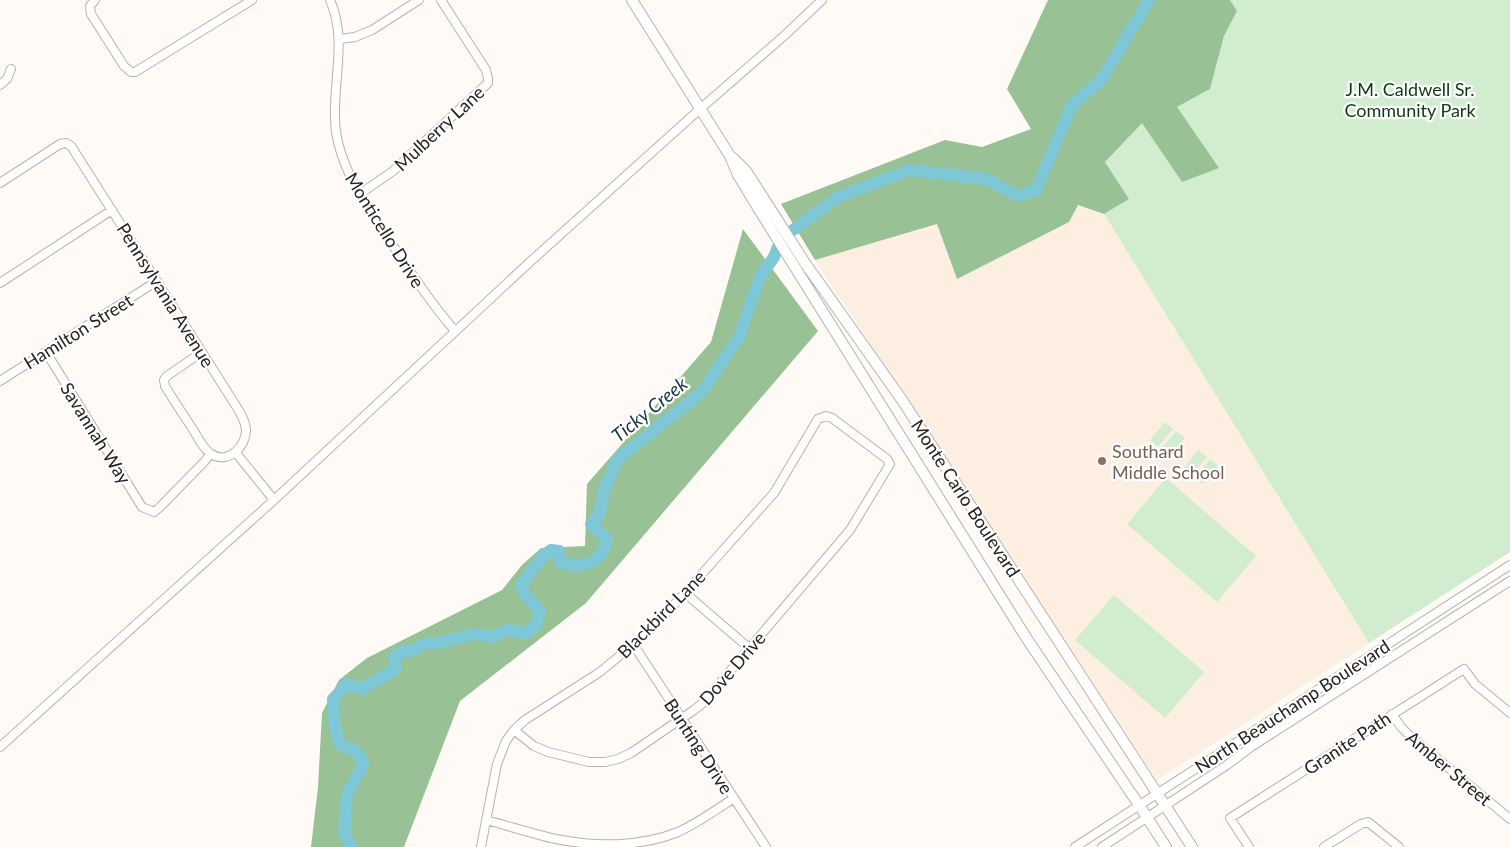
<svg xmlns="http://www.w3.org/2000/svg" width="1510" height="847" font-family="Lato,sans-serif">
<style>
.education{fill:#fceee0}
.green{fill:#d2ecd0}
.forest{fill:#98c296}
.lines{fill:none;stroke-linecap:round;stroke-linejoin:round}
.river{stroke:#7ec7d7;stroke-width:12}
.minor-casing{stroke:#bab2ab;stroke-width:10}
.major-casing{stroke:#bab2ab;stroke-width:12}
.minor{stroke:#fff;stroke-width:8}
.major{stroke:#fff;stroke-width:10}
.education-dot{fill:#8d6e63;stroke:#fff;stroke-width:2}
.labels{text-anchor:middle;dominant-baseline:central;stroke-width:4.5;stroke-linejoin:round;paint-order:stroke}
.park-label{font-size:18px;fill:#0c390e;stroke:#fff}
.street-label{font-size:18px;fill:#25221f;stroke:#fff}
.education-label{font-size:18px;fill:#785e54;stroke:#fff;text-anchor:start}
.water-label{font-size:19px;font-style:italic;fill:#13373e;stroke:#fff}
</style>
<rect width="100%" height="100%" fill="#fffaf5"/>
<!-- education -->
<path class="education" d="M1078,205L1104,214L1369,643L1157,780L815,260L937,224L957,279Z"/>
<!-- green -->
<path class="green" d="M1230,0H1510V552L1369,643L1104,214L1129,199L1105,162L1142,122L1182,182L1177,107L1210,89L1224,36L1237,11Z
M1165,422L1173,429L1158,447L1150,440Z
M1176,431L1185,438L1170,456L1161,449Z
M1198,450L1207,457L1192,475L1184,468Z
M1210,459L1218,466L1203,484L1195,477Z
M1166,478L1256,556L1217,602L1127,524Z
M1114,595L1204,672L1165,718L1075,640Z"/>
<!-- forest -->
<path class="forest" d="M1048,0H1230L1237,11L1224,36L1210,89L1177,107L1219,168L1182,182L1142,123L1105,162L1129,199L1104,214L1078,205L1069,222L957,279L937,224L815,260L781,204L945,140L982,147L1031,129L1007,89Z
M743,229L818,331L586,603L460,701L404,847H311L318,787L322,713L339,680L367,658L502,590L522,565L541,548L585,546L587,484L711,342Z"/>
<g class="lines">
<!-- river -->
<path class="river" d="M351,847L344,833L347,795L363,765L359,754L339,743L334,721L333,699L347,684L362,689L396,669L394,657L401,652L415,650L425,643L434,644L475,634L494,637C512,626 507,631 526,633L536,625L540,611L524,593L521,585L543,556L551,550L559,551L560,562C574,567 591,567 601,554C604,550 605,544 607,539L591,524L599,516L604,490L618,459L702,392L739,337L760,277L774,257L782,237L796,228L838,197L910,170L986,179L1018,196L1036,190L1072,105L1102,79L1149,0"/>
<!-- minor casing -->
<g class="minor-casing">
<path id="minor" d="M95,0L90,6L91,14L124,66L131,72H135L252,0
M330,0C349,42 330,88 336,132C342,172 367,205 388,238C410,271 429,301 455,331
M339,39L355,37L372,30L419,0
M0,85L7,79L11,69
M0,183L60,144L66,143L71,146L231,398C237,408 245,418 246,429C247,447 226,466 210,453C203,448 198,438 194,431C184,416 174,401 165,386L164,380L167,376L202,352
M360,194L393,171L488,83V79L486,70L441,0
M0,283L112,210
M46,352L142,507L154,512L160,507L205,461L210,454
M0,381L157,281
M236,453L274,500
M685,593L749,648
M633,644L766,847
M1392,714L1401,727L1409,735L1510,819
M0,747L274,500L531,261L700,109L785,35L822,0
M486,820C509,826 533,834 556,839C595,847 641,847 678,832C698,823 716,810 734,798
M481,847L497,764L506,741L514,730L525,720L600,672L647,633L685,593L774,493L818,419L826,416L832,418L887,459L890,464L850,530L703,703L694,710L631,753L618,759L605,762H589L548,752L534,746L514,730
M1075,847L1510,565
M1102,847L1227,765L1251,747L1510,581
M1249,847L1230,818L1464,669L1475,684L1510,713
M1324,847L1361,824L1368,822L1399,847"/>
</g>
<!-- major casing -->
<g class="major-casing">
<path id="major" d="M632,0L730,156L738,175L758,208L1027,639L1139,805L1166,847
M733,158L746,171L805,263L902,400L1192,847"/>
</g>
<!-- minor -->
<use href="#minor" class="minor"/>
<!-- major -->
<use href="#major" class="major"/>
</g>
<!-- markers -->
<circle class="education-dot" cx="1102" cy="461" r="5"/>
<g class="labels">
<!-- park labels -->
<g class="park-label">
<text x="1410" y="89">J.M. Caldwell Sr.<tspan x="1410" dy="21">Community Park</tspan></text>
</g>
<!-- street labels -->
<g class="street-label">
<text transform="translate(439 128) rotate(-43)">Mulberry Lane</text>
<text transform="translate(385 230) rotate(58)">Monticello Drive</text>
<text transform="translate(166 295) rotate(58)">Pennsylvania Avenue</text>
<text transform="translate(78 331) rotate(-32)">Hamilton Street</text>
<text transform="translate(96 433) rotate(58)">Savannah Way</text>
<text transform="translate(966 498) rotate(57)">Monte Carlo Boulevard</text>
<text transform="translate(661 614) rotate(-45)">Blackbird Lane</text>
<text transform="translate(732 668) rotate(-49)">Dove Drive</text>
<text transform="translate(1292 706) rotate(-33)">North Beauchamp Boulevard</text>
<text transform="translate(1347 743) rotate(-33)">Granite Path</text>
<text transform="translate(699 746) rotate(57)">Bunting Drive</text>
<text transform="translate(1449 768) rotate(40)">Amber Street</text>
</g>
<!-- education labels -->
<g class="education-label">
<text x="1112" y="451">Southard<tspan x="1112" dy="21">Middle School</tspan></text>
</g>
<!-- water labels -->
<g class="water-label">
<text transform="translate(649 409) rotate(-39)">Ticky Creek</text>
</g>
</g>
</svg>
